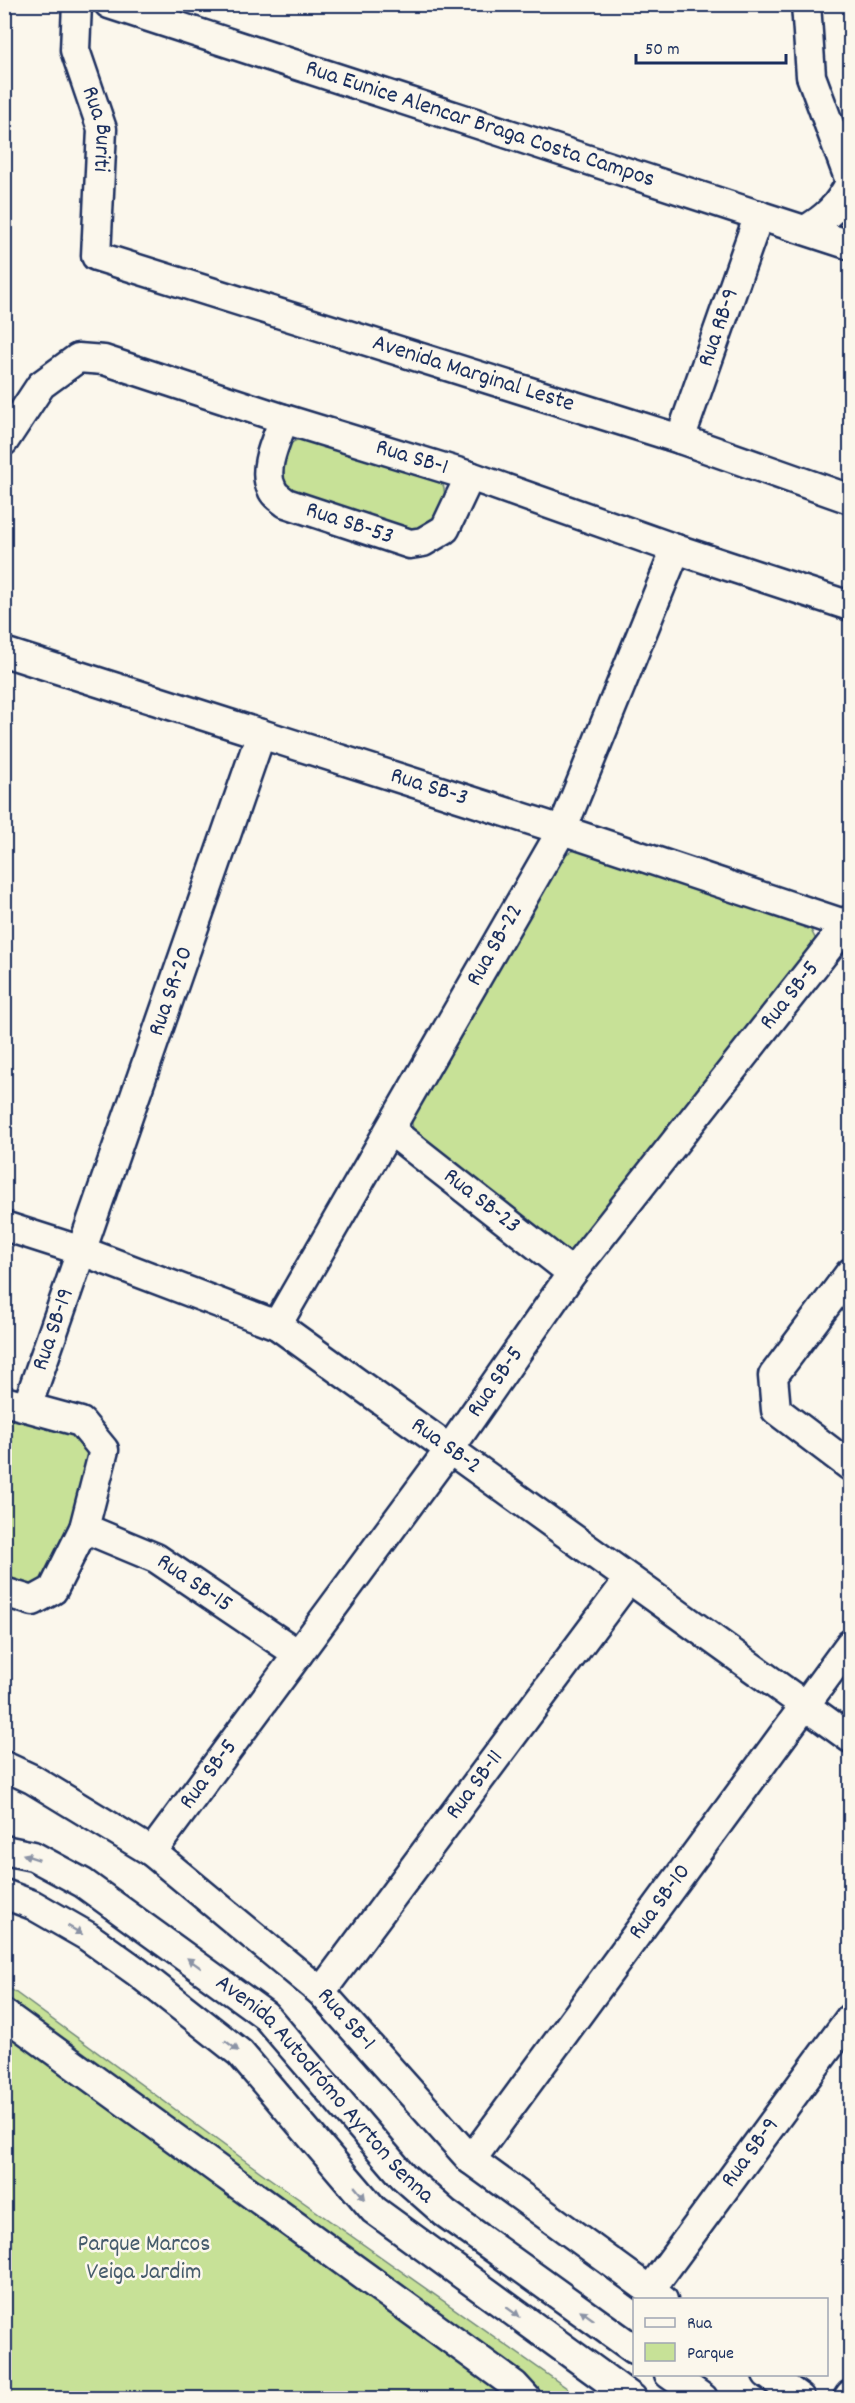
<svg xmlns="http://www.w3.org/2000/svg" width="855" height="2403" font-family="Dekko,sans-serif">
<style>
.green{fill:#c7e197;stroke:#71887a;stroke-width:1.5}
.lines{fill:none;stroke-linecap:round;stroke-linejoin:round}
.minor-casing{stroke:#1b2f5e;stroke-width:33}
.minor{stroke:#fbf7ec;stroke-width:28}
.oneway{fill:#8b93a5}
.labels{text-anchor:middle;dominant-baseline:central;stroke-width:5;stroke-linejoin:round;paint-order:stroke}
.street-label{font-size:24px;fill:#1b2f5e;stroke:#fbf7ec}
.park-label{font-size:24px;fill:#465c6c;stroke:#fbf7ec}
</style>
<rect width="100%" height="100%" fill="#fbf7ec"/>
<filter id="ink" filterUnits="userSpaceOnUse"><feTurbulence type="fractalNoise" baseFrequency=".0167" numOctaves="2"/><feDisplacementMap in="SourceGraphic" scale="12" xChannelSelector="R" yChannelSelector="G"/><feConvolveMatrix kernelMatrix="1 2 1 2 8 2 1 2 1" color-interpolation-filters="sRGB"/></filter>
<g filter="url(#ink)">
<!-- green -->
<path class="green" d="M301,438L440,479C453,498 434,522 418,532L285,496L273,472L287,445Z
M577,849L809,926L817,942L573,1253L568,1252L414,1134L411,1119L561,856Z
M5,1412L77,1437L89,1450L92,1467L52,1576L32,1587L5,1581Z
M4,1984L262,2173L581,2398H14L4,2391Z"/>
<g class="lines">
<!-- minor casing -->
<g class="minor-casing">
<g id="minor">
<path id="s1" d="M77,4L75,50L102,129L96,256L680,439L850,499"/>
<path id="s2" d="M109,4L850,245"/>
<path d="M806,4L811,76L850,181"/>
<path d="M805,230C827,218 839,205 850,183"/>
<path id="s3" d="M284,419C277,439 261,469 272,489C274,495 281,499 286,503L410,544L423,542L445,529L470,476"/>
<path id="s4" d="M680,439L759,215"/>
<path id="s5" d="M4,441L41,385L78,358L104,360L284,419L470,476L676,549L850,606"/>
<path id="s6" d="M4,652L562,830L850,926"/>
<path id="s7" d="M390,1130L572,1273"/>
<path id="s8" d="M4,1226L82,1251L277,1325L850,1738"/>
<path d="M850,1273L773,1376L776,1410L850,1466"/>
<path id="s9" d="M277,1325L562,830L676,549"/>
<path d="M4,1401L81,1422L104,1450L84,1528L53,1590L33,1601L4,1592"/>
<path id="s10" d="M27,1407L261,734"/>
<path id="s11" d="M84,1528L156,1558L298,1654"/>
<path id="s12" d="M4,1766L32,1779L152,1852L321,1992L471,2160L663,2300"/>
<path id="s13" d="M4,1850L33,1856L83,1883L265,2015L403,2176L445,2213L634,2349"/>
<path id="s14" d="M152,1852L449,1450L572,1273L850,920"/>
<path d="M4,1894L33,1905L87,1936L136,1971L240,2053L374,2210L632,2398"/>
<path id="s15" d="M321,1992L629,1579"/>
<path d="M4,2014L514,2385L526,2398"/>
<path id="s16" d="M471,2160L850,1644"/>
<path id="s17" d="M650,2290L850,2018"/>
<path d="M669,2374L703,2398"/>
<path d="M767,2374L800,2398"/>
<path d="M848,2398L850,2395"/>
</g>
</g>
<!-- minor -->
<use href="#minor" class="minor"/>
</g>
<!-- one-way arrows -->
<defs><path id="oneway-solid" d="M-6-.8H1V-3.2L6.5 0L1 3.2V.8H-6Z" transform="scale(1.5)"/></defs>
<g class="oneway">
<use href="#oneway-solid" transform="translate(31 1857) rotate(-161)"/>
<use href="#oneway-solid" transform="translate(75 1930) rotate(30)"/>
<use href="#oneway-solid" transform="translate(194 1963) rotate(-144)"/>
<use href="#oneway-solid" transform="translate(232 2046) rotate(38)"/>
<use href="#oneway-solid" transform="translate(360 2193) rotate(50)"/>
<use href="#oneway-solid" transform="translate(513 2312) rotate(36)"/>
<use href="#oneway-solid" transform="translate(587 2315) rotate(-144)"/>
</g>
</g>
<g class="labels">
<!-- street labels -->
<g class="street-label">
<text stroke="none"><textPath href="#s2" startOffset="390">Rua Eunice Alencar Braga Costa Campos</textPath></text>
<text stroke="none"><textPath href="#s1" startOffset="129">Rua Buriti</textPath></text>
<text stroke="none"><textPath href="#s4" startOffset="118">Rua RB-9</textPath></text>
<text stroke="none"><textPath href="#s1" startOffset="652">Avenida Marginal Leste</textPath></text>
<text stroke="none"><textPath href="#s5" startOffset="462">Rua SB-1</textPath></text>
<text stroke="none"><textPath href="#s3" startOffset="160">Rua SB-53</textPath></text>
<text stroke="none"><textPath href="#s6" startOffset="446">Rua SB-3</textPath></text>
<text stroke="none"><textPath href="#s9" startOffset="438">Rua SB-22</textPath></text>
<text stroke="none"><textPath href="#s10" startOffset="440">Rua SR-20</textPath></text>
<text stroke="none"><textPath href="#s14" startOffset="1068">Rua SB-5</textPath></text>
<text stroke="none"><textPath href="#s7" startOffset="116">Rua SB-23</textPath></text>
<text stroke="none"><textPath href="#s10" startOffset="82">Rua SB-19</textPath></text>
<text stroke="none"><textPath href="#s14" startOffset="582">Rua SB-5</textPath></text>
<text stroke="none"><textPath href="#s8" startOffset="498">Rua SB-2</textPath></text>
<text stroke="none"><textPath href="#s11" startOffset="124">Rua SB-15</textPath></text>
<text stroke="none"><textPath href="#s14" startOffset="96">Rua SB-5</textPath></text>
<text stroke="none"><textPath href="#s15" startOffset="258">Rua SB-11</textPath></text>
<text stroke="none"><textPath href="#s16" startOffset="320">Rua SB-10</textPath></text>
<text stroke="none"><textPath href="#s12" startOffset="428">Rua SB-1</textPath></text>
<text stroke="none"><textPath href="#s13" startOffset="406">Avenida Autodrómo Ayrton Senna</textPath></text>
<text stroke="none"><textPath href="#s17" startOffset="170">Rua SB-9</textPath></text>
</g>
<!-- park labels -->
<g class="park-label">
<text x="144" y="2245">Parque Marcos<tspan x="144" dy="28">Veiga Jardim</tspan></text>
</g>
</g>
<!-- margin -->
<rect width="855" height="2403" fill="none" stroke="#fbf7ec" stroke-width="24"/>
<rect x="12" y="12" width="831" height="2379" fill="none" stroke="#1b2f5e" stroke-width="2" filter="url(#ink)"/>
<!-- legend -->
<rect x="633" y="2298" width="195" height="78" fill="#fbf7ec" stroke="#a1a7b3" stroke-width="1.5"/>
<rect x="645" y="2318" width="30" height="9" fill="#fbf7ec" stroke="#a1a7b3" stroke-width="1.5"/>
<text x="687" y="2328" font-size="18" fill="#1b2f5e">Rua</text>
<rect x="645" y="2343" width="30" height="18" fill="#c7e197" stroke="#a1a7b3" stroke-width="1.5"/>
<text x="687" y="2358" font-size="18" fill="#1b2f5e">Parque</text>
<!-- scale -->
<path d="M636 54v9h150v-9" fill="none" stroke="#1b2f5e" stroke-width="3"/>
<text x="645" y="54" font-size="18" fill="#1b2f5e" stroke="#fbf7ec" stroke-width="4.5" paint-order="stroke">50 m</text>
</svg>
